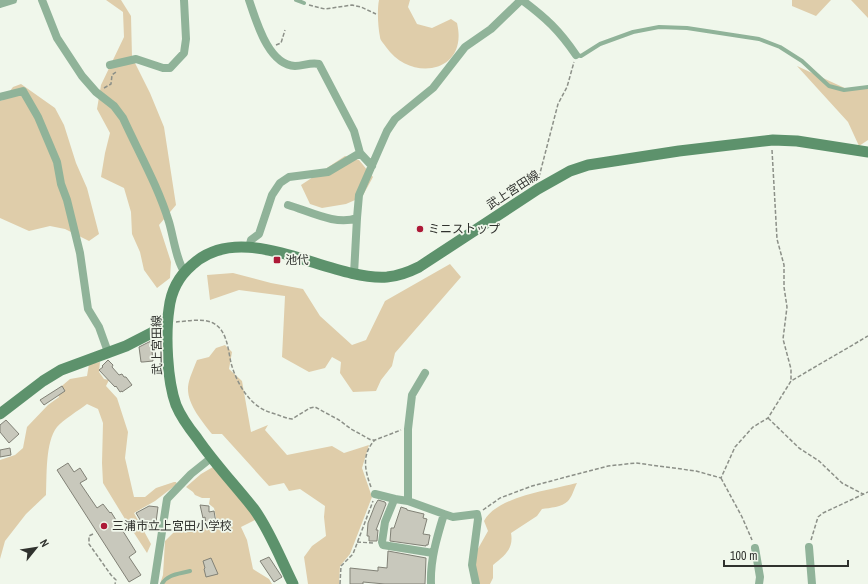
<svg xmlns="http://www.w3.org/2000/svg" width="868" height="584" font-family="'Archivo Narrow','Noto Sans JP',sans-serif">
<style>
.green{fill:#dfcdaa}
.building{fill:#c8c8bc;stroke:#818176}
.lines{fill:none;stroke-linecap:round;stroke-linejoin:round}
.path{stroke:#8c9088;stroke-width:1.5;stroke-dasharray:4 2;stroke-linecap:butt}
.lane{stroke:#90b399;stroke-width:4}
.street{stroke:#90b399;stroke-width:8}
.secondary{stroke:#5d926c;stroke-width:11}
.poi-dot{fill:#ad1937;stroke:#f0f7eb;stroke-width:1.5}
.labels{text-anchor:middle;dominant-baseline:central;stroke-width:3.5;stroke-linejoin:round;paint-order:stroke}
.street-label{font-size:12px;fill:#30322e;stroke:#f0f7eb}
.poi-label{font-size:12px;fill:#30322e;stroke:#f0f7eb;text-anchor:start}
</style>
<rect width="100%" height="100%" fill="#f0f7eb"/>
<!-- green -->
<path class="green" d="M106,0H121L131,16L132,57L150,93L164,127L176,205L159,225L171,262L170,278L157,288L144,270L140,252L132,234L131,212L124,188L101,177L105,153L110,133L97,109L101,85L124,37L123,12Z
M379,0H410L408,7L417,24L432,28L451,19L457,23C469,73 411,83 386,47C384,44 380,40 380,37C378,27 377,10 379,0Z
M792,0H831L816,16L792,6Z
M851,0H868V18Z
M797,66L849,90L868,88V140L859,146L848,122Z
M21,84L55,108L64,125L76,163L87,188L99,234L89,241L65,229L50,226L29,231L0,218V101L3,100L13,87Z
M345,156L359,160L373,177L362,197L346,204L322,208L310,204L301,185Z
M450,264L461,277L395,353L392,366L381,380L376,391L353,392L340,373L341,362L332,357L325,368L309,372L282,357L285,296L239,290L210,300L207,275L233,273L271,283L303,289L320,316L352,345L366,340L385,301Z
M225,345L232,352L229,369L242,381L251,432L268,425L265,430L287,455L332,446L344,453L369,445L362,468L372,497L350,554L340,566L339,584H308L304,557L312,546L326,536L324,517L325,506L300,489L289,491L284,483L269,486L222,434H212C202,421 187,404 188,387C189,378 194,368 197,360L209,357L216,348Z
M100,362L99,372L104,379L109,380L106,386L117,398L128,432L125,458L134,497H145L156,488L174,482H176L177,484L155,501L134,513L151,544L147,553L125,519L103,483L102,463L103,423L98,409L87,404C79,410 63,420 57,427C45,442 47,477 46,495L26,514L5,541L0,559V460L15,455L23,448L27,427L48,405L59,397L57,390L70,379L87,376L89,364Z
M213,467L257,519L241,527L247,540L253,569L269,579L272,584H160L163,575L165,541L175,531C193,530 201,531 217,522L214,508L209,504L210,498H202L195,495L193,492L186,487L201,474Z
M577,483C574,489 572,497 568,501C562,507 550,508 542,509L537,516L511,533C514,549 504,556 493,565V578L490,584H478L474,569L475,554L488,531L484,521C497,496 551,490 577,483Z"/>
<!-- building -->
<path class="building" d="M151,341L153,361L143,362H141L139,347Z
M108,360L113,365L112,367L119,375L122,374L124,377H126L132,385L122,392V391L120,392L116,386L115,387L99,370L103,367L102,366Z
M62,386L65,391L44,405L40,400Z
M6,420L19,434L9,443L0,432V425Z
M10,448L11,455L0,457V450Z
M68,463L74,472L80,468L87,479L80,483L97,508L103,504L110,513L111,512L136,552L129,557L141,575L129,582L57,470Z
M378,500L385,502L386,504L376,530H378L377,541H369V536H367L368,523L375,505Z
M200,505L209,506V512L214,511L216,523L206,525L205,517L203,518Z
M149,506L158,507L155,530L145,528L136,513Z
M401,507L407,509V510L424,514L423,518L427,519L423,534L430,535L428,545H426V546L390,541L391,528H394Z
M388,551L426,558L425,584H385L363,582V584H350V568L378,571V567L387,568Z
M269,557L282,577L274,582L260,561Z
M211,558L218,574L206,577L204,569L205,568L203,561Z"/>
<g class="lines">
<!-- path -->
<path class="path" d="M309,5L325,9L352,5L361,7L376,14
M276,45L281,43L285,30
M104,88L111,84L112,75L116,72
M772,150L777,239L784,265V287L787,307L783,339L791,369V381
M539,177L558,104L567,87L574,62
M176,322C187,321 203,318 213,323C227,330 228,349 231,363C237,384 250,407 272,413C279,415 285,418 292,419L310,408L315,407L339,420L351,429L371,440H375L401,430
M768,418L799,448L819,461L842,483L863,494
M721,478L742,517L752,540
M371,487C365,471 361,454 375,440
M483,510L500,498L532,486L608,466L636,463L696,471L721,478L735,447L753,427L768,418L791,381L868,336
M93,534L89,536V544L111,575L116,580L115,584
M811,540L818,517L823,513L868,492
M357,542L373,543
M340,584L341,566L353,554L373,501"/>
<!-- lane -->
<path class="lane" d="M296,0L304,3
M576,55L581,56L600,44L633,32L659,27L687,28L759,39L780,47L802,61L829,86L844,90L868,87
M162,584C167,574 180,574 190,571"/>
<!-- street -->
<path class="street" d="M42,0L57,38L82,76L96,92L114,106L123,118C139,153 158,186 169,222C173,235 177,264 185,272
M249,0C256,20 268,65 295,66C304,66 310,62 319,64L354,131L360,153L372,166
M522,0C546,18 559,30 576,55
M0,4L13,0
M110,65L136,59L163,68H170L184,53L186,39L184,0
M0,97L23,91L38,117L57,162L61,184L67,200L80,253L88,309L99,327L108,352
M288,205C309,211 336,226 357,218L359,195L387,131L395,119L433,88L465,47L491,29L521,0
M249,248L251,240L259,234L272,195L280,183L289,177L328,172L360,153
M354,274L357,218
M375,494L395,499
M408,501V429L412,395L425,373
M809,547L812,584
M755,548L760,577L759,584
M433,553L383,545L382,542L385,522L394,500L395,499L408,501L444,514
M154,584L167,499L191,474L211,458
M431,584C430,560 437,537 444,514L453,517L477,514L478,519L472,565L476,584"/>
<!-- secondary -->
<path class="secondary" d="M0,414L43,381L61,370L126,346L167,325
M293,584C281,560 270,531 254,509C235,485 214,463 197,438C189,428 181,417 176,405C167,380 165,335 169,309C171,291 179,276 192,265C244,217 328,281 387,277C398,276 409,272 419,267L538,189L570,171L588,165L679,151L773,140L797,141L868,152"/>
</g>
<!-- markers -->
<g class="poi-dot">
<circle cx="420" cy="229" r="4"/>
<rect x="273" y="256" width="8" height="8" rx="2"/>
<circle cx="104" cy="526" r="4"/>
</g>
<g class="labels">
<!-- street labels -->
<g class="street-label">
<text transform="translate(513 190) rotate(-33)">武上宮田線</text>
<text transform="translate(157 345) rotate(-91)">武上宮田線</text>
</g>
<!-- poi labels -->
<g class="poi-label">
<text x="428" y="229">ミニストップ</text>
<text x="285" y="260">池代</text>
<text x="112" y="526">三浦市立上宮田小学校</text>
</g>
</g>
<!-- north arrow -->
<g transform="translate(36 548) rotate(60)" stroke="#f0f7eb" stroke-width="3" paint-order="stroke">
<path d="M0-3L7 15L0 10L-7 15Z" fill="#30322e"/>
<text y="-6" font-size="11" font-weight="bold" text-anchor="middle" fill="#30322e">N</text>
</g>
<!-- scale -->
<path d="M724 560v6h124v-6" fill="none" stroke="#30322e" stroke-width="2"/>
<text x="730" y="560" font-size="12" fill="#30322e" stroke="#f0f7eb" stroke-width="3" paint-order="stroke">100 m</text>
</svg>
